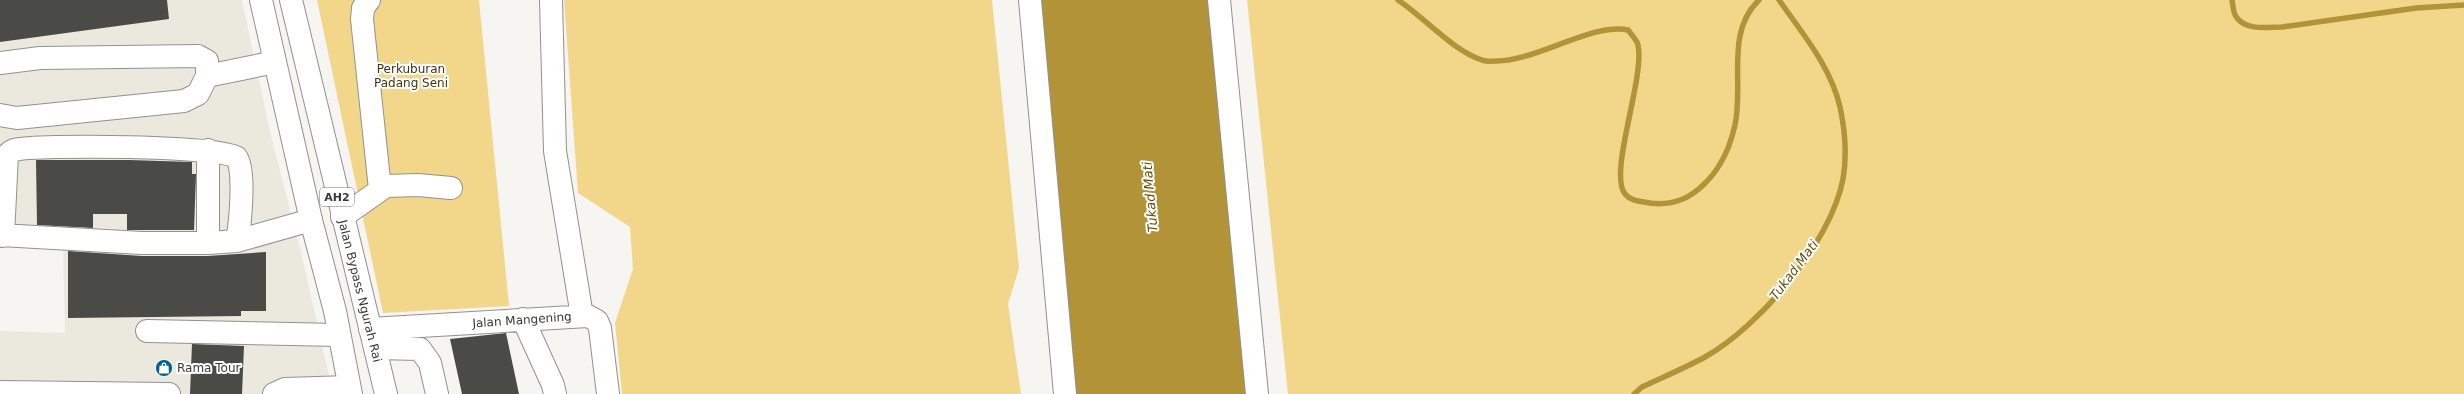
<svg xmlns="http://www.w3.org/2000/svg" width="2464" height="394" font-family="'DejaVu Sans',sans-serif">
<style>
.built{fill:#ebe8de}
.green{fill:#f2d68a}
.water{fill:#b29337}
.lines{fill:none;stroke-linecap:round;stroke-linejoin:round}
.stream{stroke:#b29337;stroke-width:5.5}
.building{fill:#4a4a47}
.minor-casing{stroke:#92918e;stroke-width:24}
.highway-casing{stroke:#92918e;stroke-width:24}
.minor{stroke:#fff;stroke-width:22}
.highway{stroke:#fff;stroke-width:22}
.labels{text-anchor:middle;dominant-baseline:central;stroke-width:4;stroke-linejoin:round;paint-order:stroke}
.shield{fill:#fff;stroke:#757474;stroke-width:1}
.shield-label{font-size:11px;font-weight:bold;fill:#3a3938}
.park-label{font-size:12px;fill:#41340d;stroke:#fff}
.street-label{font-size:12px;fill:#3a3938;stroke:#fff}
.poi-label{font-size:12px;fill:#3a3938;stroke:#fff;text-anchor:start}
.water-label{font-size:13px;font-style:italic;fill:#665008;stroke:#fff}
</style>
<rect width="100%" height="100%" fill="#f6f5f2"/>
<!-- built -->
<path class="built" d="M0,0H242L270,132L300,248L333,394H0V331L65,333L63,247L0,246Z"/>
<!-- green -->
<path class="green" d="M317,0H479L509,306L383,313Z
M564,0H992L1019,268L1008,304L1021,394H622L615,323L633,269L630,227L578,193Z
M1247,0H2464V394H1288Z"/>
<!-- water -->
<path class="water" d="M1041,0H1211L1249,394H1075Z"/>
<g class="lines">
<!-- stream -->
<path class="stream" d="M1398,0C1425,18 1452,50 1482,60C1486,62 1492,61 1497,61C1536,61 1594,22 1628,30C1631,34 1637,40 1638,45C1645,79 1608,173 1625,194C1630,200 1637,201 1644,202C1657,205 1670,204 1683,199C1697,193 1712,178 1720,164C1727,153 1732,138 1735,125C1744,84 1725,32 1759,0
M2232,0C2233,5 2233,14 2237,18C2247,31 2268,27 2282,27L2416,8L2464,5
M1634,394L1642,387C1663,377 1685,368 1705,357C1760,326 1831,242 1843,179C1847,156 1845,130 1840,107C1831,67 1802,33 1779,0"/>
</g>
<!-- building -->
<path class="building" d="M0,0H167L169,19L0,42Z
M36,160H129L192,162V174H196L194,230H127V214H93V228L37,225Z
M68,251L142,256H208L266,252V311H241V316L68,318Z
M506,333L519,394H462L450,339Z
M192,344L244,346L242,394H190Z"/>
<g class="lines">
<!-- minor casing -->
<g class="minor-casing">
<path id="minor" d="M369,0L363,8L362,19L380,189
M551,0L555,151L582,316
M1030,0L1065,394
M1219,0L1257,394
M0,63L40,58L198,56L207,61V76
M0,115L17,118L184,101L198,94L207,76L275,62
M208,150V243
M342,217L386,186L418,185L451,188
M0,235L142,243H208L237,241L311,220
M3,236L7,155C9,153 11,151 14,150C36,144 225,146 236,157C246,168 240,225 237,241
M523,319L553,385L555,394
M370,329L588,316L597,321L600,328L608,394
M147,331L339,335
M376,348L420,349L430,363L437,394
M0,392L169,394
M274,394L285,389L349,387"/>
</g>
<!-- highway casing -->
<g class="highway-casing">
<path id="highway" d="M261,0L311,220L335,311L351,394
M291,0L386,394"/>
</g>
<!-- minor -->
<use href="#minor" class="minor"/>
<!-- highway -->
<use href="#highway" class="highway"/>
</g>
<!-- icons -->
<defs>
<g id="shop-disc" transform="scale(0.9)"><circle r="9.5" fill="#006291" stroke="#fff"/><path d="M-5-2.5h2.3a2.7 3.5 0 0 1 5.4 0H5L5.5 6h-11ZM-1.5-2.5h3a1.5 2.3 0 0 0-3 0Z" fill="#fff"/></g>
</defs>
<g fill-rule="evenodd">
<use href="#shop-disc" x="164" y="368"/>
</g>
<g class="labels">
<!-- shield labels -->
<rect class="shield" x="320" y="188" width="34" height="18" rx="3"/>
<g class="shield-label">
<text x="337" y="197">AH2</text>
</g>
<!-- park labels -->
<g class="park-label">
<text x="411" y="69">Perkuburan<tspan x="411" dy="14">Padang Seni</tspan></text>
</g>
<!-- street labels -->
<g class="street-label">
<text transform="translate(360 291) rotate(76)">Jalan Bypass Ngurah Rai</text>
<text transform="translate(522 320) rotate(-4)">Jalan Mangening</text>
</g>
<!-- poi labels -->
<g class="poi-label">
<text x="177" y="368">Rama Tour</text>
</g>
<!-- water labels -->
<g class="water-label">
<text transform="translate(1150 197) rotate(-95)">Tukad Mati</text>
<text transform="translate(1794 270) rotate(-53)">Tukad Mati</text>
</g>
</g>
</svg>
